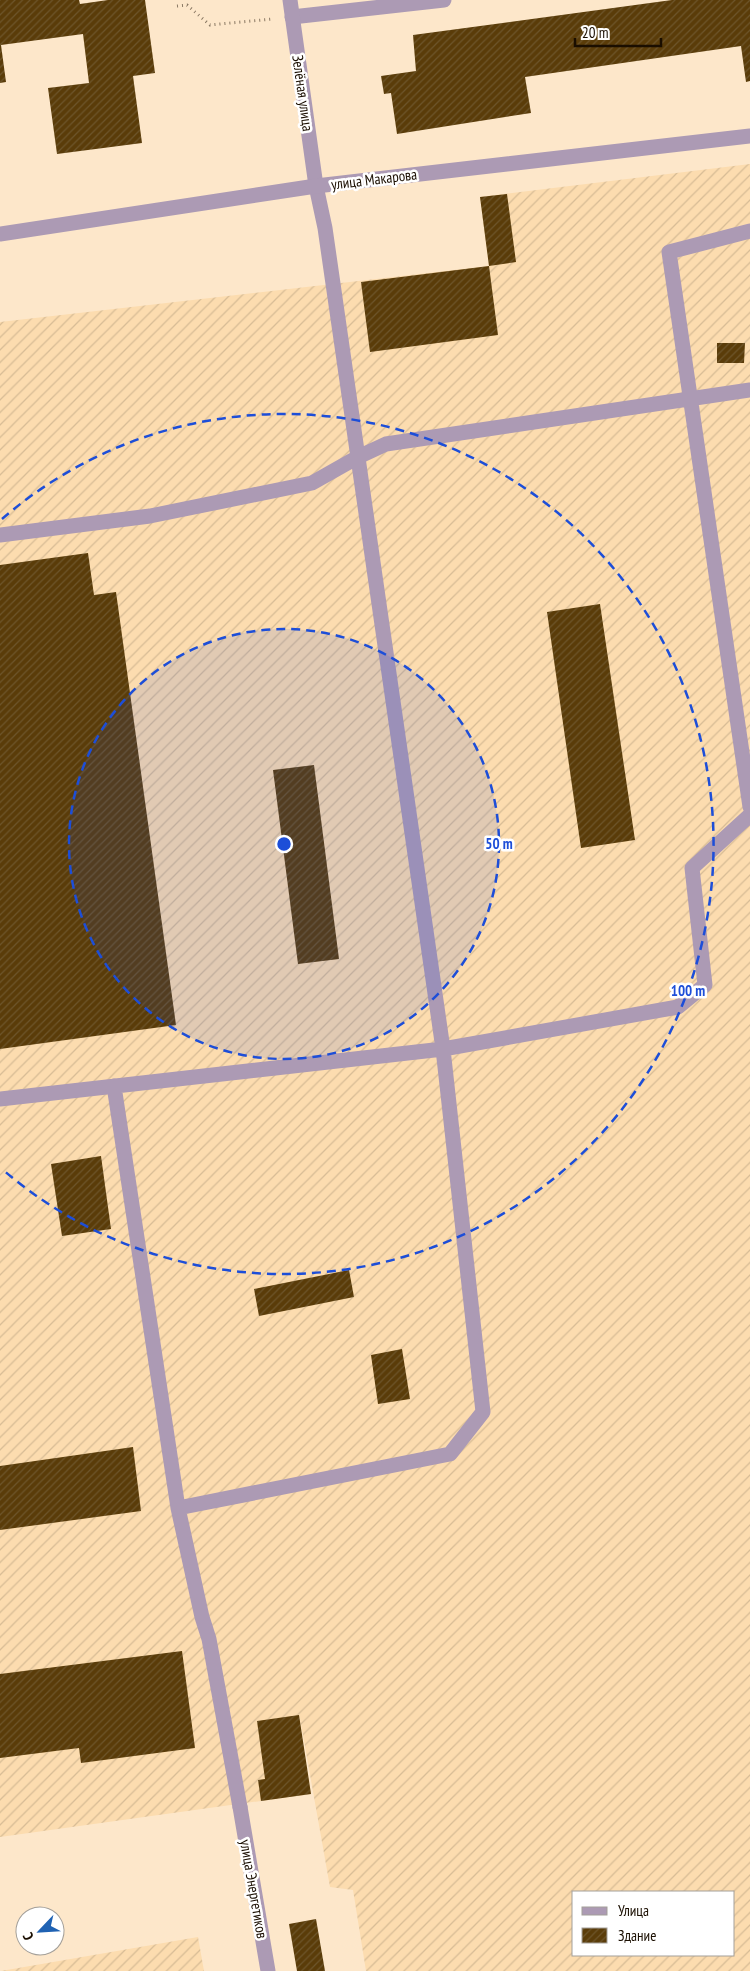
<svg xmlns="http://www.w3.org/2000/svg" width="750" height="1971" font-family="'PT Sans Narrow',sans-serif">
<style>
.industrial{fill:url(#industrial-furrows);fill-rule:evenodd}
.building{fill:url(#building-hatch)}
.lines{fill:none;stroke-linecap:round;stroke-linejoin:round}
.path{stroke:#887762;stroke-width:3;stroke-dasharray:1 4;stroke-linecap:butt}
.service{stroke:#ac9ab4;stroke-width:15}
.minor{stroke:#ac9ab4;stroke-width:15}
.tertiary{stroke:#ac9ab4;stroke-width:15}
.ring{fill:none;stroke:#1d4ed8;stroke-width:2.5;stroke-dasharray:9 6}
.labels{text-anchor:middle;dominant-baseline:central;stroke-width:5;stroke-linejoin:round;paint-order:stroke}
.street-label{font-size:15px;fill:#1a0e00;stroke:#fff}
.centre{fill:#1d4ed8;stroke:#fff;stroke-width:2.5}
.ring-label{font-size:15px;text-anchor:middle;font-weight:bold;fill:#1d4ed8;stroke:#fff;stroke-width:5;stroke-linejoin:round;paint-order:stroke}
</style>
<defs>
<pattern id="industrial-furrows" width="10" height="10" patternUnits="userSpaceOnUse" patternTransform="scale(1.25)"><rect width="10" height="10" fill="#fcdcaf"/><path d="M-1 1l2-2M0 10L10 0M9 11l2-2" fill="none" stroke="#d7bc95"/></pattern>
<pattern id="building-hatch" width="6" height="6" patternUnits="userSpaceOnUse" patternTransform="scale(1.25)"><rect width="6" height="6" fill="#5a3c09"/><path d="M-1 1l2-2M0 6l6-6M5 7l2-2" fill="none" stroke="#6d552b"/></pattern>
</defs>
<rect width="100%" height="100%" fill="#fde7ca"/>
<!-- industrial -->
<path class="industrial" d="M750,164V1971H366L353,1890L330,1887L299,1713L311,1794L0,1837V322L489,266L480,197ZM574,1892H734V1955H574Z
M198,1937L204,1971H1Z"/>
<!-- building -->
<path class="building" d="M0,0H79L80,4L108,0H145L155,73L133,76L142,143L57,154L48,88L89,83L83,34L1,45L6,82L0,83Z
M672,0H750V81L746,82L741,46L525,77L531,113L397,134L391,93L384,94L381,76L416,71L413,35Z
M507,194L516,262L489,266L480,197Z
M489,266L498,335L370,352L361,282Z
M717,343H745L744,363H717Z
M88,553L94,595L116,592L176,1025L0,1049V565Z
M600,604L635,840L581,848L547,612Z
M314,765L339,959L298,964L273,770Z
M101,1156L111,1229L62,1236L51,1164Z
M349,1270L354,1297L259,1316L254,1289Z
M402,1349L410,1399L378,1404L371,1355Z
M133,1447L141,1511L0,1530V1466Z
M182,1651L195,1748L81,1763L79,1748L0,1758V1674Z
M299,1715L311,1794L261,1801L258,1780L265,1779L257,1721Z
M316,1919L325,1971H297L289,1924Z"/>
<g class="lines">
<!-- path -->
<path class="path" d="M177,6L187,5L210,25L272,19"/>
<!-- service -->
<path class="service" d="M292,17L444,0
M750,231L669,252L750,807
M0,535L150,516L312,483L358,457L386,444L750,390
M114,1086L178,1508L202,1617L209,1639L240,1807
M0,1099L443,1049L678,1007L705,985L692,868L750,815
M178,1508L450,1454L483,1412L443,1049L325,228L316,186"/>
<!-- minor -->
<path class="minor" d="M290,0L316,186
M240,1807L268,1971"/>
<!-- tertiary -->
<path class="tertiary" d="M0,234L316,186L750,136"/>
</g>
<!-- distance rings -->
<circle cx="284" cy="844" r="215" fill="#1d4ed8" fill-opacity=".12"/>
<g class="ring">
<circle cx="284" cy="844" r="215"/>
<path d="M2 519A430 430 0 1 1 2 1169"/>
</g>
<g class="labels">
<!-- street labels -->
<g class="street-label">
<text transform="translate(303 93) rotate(82)">Зелёная улица</text>
<text transform="translate(374 179) rotate(-7)">улица Макарова</text>
<text transform="translate(254 1889) rotate(80)">улица Энергетиков</text>
</g>
</g>
<circle cx="284" cy="844" r="8" class="centre"/>
<g class="ring-label">
<text x="499" y="849">50 m</text>
<text x="688" y="996">100 m</text>
</g>
<!-- legend -->
<rect x="572" y="1891" width="162" height="65" fill="#ffffff" stroke="#a39f99"/>
<rect x="582" y="1907" width="25" height="8" fill="#ac9ab4" stroke="#a39f99"/>
<text x="618" y="1916" font-size="15" fill="#1a0e00">Улица</text>
<rect x="582" y="1928" width="25" height="15" fill="url(#building-hatch)" stroke="#a39f99"/>
<text x="618" y="1941" font-size="15" fill="#1a0e00">Здание</text>
<!-- north arrow -->
<g transform="translate(40 1931) rotate(245)"><circle r="24" fill="#ffffff" stroke="#a39f99"/>
<path d="M0-4L9 19L0 12L-9 19Z" fill="#1f62b3"/>
<text y="-8" font-size="14" font-weight="bold" text-anchor="middle" fill="#1a0e00">С</text>
</g>
<!-- scale -->
<path d="M575 38v8h86v-8" fill="none" stroke="#1a0e00" stroke-width="2.5"/>
<text x="582" y="38" font-size="15" fill="#1a0e00" stroke="#ffffff" stroke-width="4" paint-order="stroke">20 m</text>
</svg>
